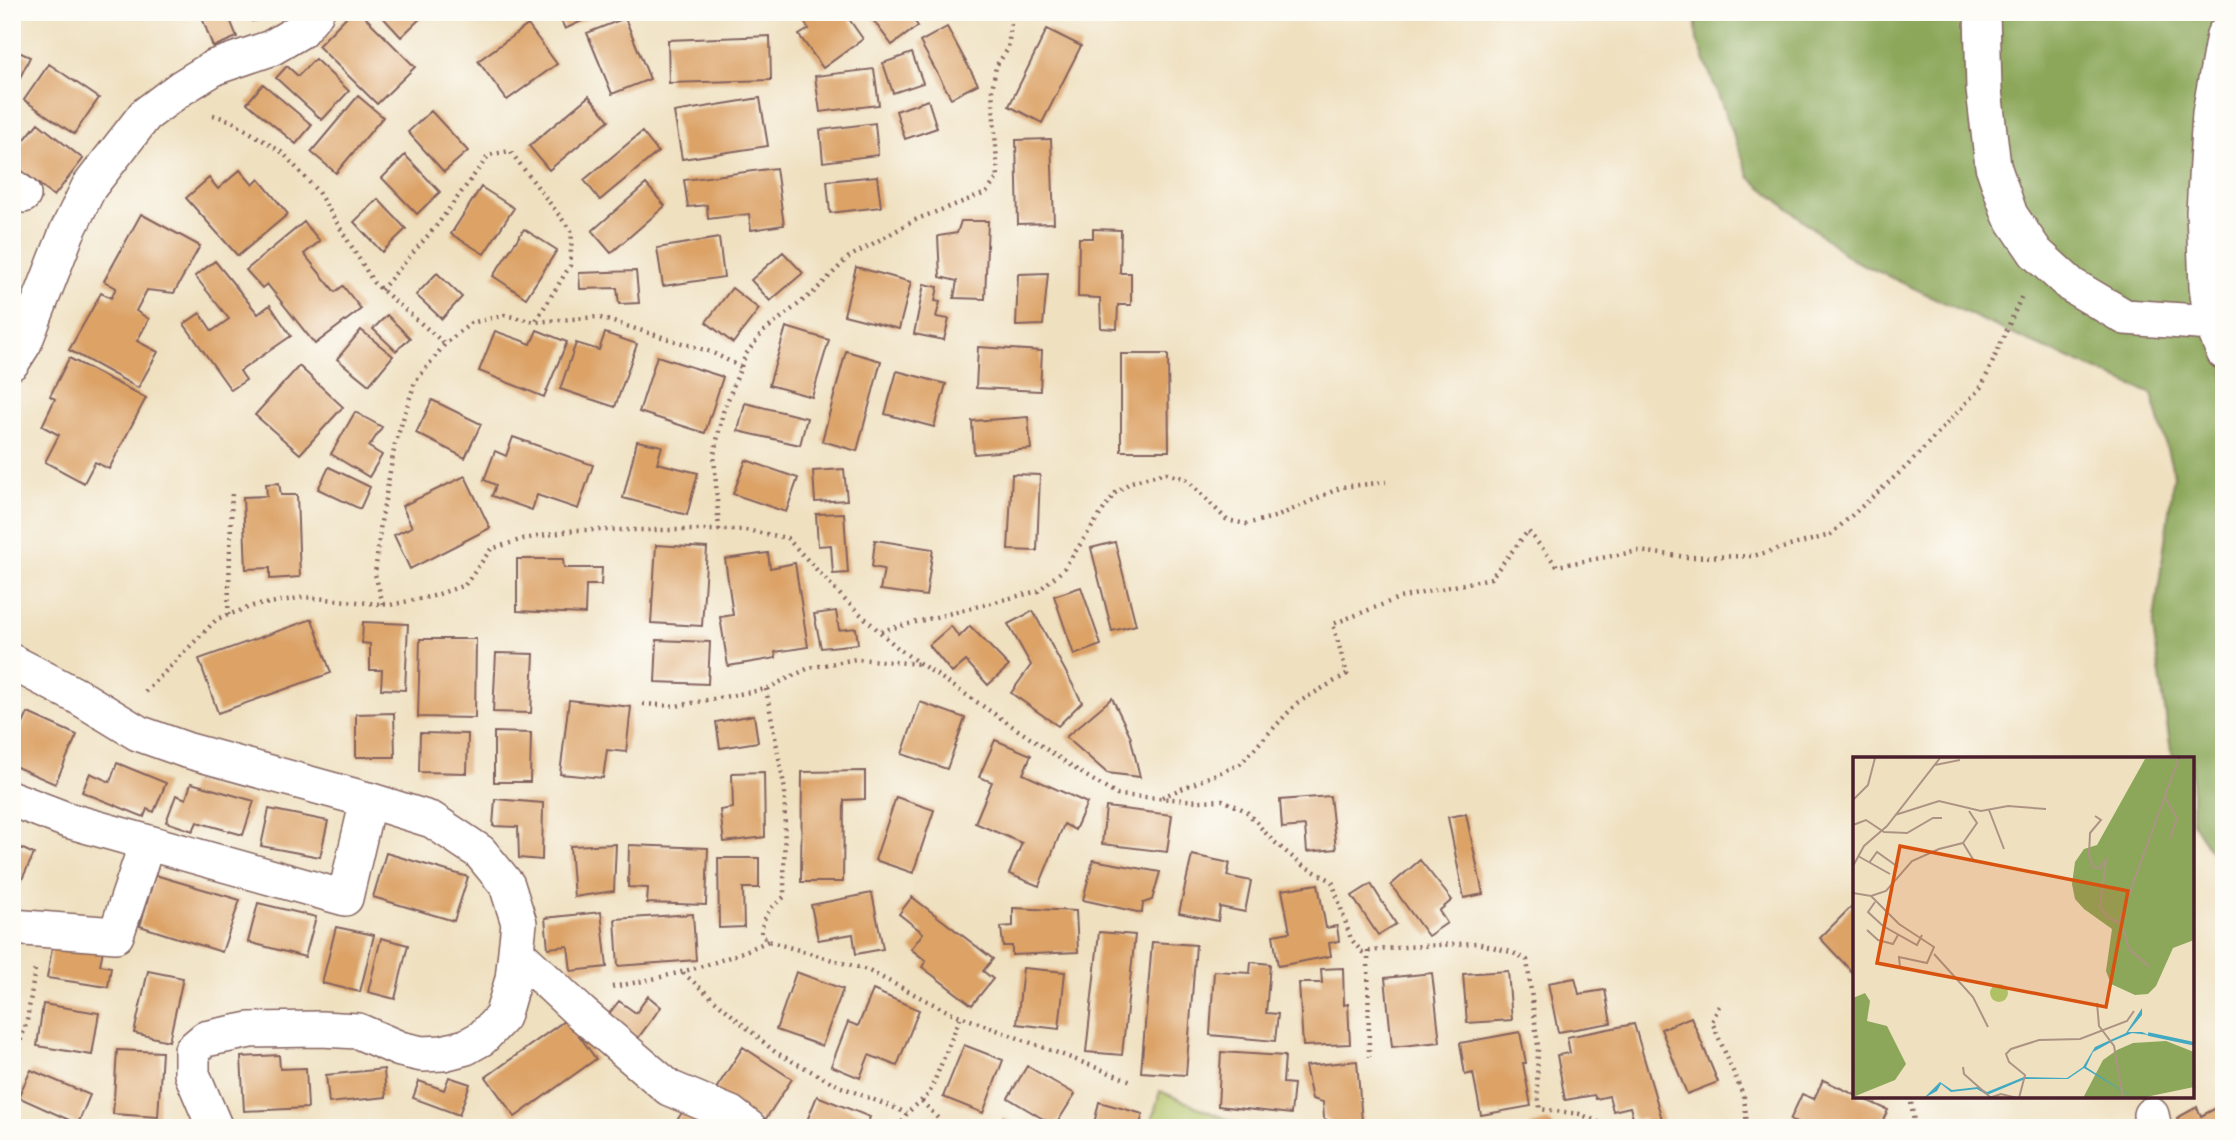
<svg xmlns="http://www.w3.org/2000/svg" width="2236" height="1140" font-family="Caveat,sans-serif">
<style>
.green{fill:#b0c165;stroke:#7d7048;stroke-width:2}
.forest{fill:#8ca75a;stroke:#6b6342;stroke-width:2}
.building{fill:#dca266}
.lines{fill:none;stroke-linecap:round;stroke-linejoin:round}
.minor-casing{stroke:#84635f;stroke-width:38}
.path{stroke:#84635f;stroke-width:4.5;stroke-dasharray:2 5;stroke-linecap:butt}
.minor{stroke:#fff;stroke-width:35}
.inset-river{fill:none;stroke:#41a9c1;stroke-width:3.5}
.inset-road{fill:none;stroke:#ad9384;stroke-width:2}
.view{fill:#d8530f;fill-opacity:0.15;stroke:#d8530f;stroke-width:3.5}
.inset-edge{fill:none;stroke:#4a1f2b;stroke-width:3.5}
</style>
<rect width="100%" height="100%" fill="#fdfcf7"/>
<filter id="ink" filterUnits="userSpaceOnUse"><feTurbulence type="fractalNoise" baseFrequency=".0143" numOctaves="2"/><feDisplacementMap in="SourceGraphic" scale="14" xChannelSelector="R" yChannelSelector="G"/><feConvolveMatrix kernelMatrix="1 2 1 2 8 2 1 2 1" color-interpolation-filters="sRGB"/></filter>
<filter id="wash" filterUnits="userSpaceOnUse"><feTurbulence type="fractalNoise" baseFrequency=".00686" numOctaves="4" result="noise"/><feDisplacementMap in="SourceGraphic" scale="28" xChannelSelector="R" yChannelSelector="G"/><feGaussianBlur stdDeviation="1.57" result="paint"/><feColorMatrix in="noise" values="0 0 0 0 0 0 0 0 0 0 0 0 0 0 0 0 0 1.4 0 .05"/><feComposite in="paint" operator="in"/></filter>
<g filter="url(#wash)">
<rect width="100%" height="100%" fill="#efe0c0"/>
<!-- green -->
<path class="green" d="M1160,1091L1247,1128H1150Z"/>
<!-- forest -->
<path class="forest" d="M1695,12H2224V871L2192,822V758H2172L2153,628L2174,475L2152,394L2014,335L1851,259L1750,178L1697,40Z"/>
<g id="blocks">
<!-- building -->
<path class="building" d="M200,12H227L237,37L213,47Z
M249,12H289V14L252,21Z
M351,12H360L415,67L377,104L318,46Z
M378,12H427L401,37Z
M557,12H601L565,29Z
M797,12H844L863,39L823,68L799,35L809,29Z
M867,12H908L918,26L892,45Z
M625,18L650,79L612,94L587,33Z
M528,25L557,64L507,100L478,61Z
M947,27L978,84L951,98L920,42Z
M1047,29L1081,46L1042,123L1009,106Z
M770,36L771,80L669,83L668,40Z
M12,49L30,57L18,82L12,79Z
M912,53L923,83L893,93L883,63Z
M315,59L349,91L322,120L276,78L287,66L298,76Z
M49,64L99,98L74,134L24,100Z
M874,69L879,105L820,112L815,76Z
M263,84L312,125L296,144L247,103Z
M358,96L383,117L336,173L311,152Z
M589,96L609,120L549,170L529,146Z
M760,98L768,146L682,159L674,112Z
M928,100L937,128L905,139L896,111Z
M431,111L468,151L444,172L408,132Z
M38,123L83,159L54,196L12,163V155Z
M875,123L878,155L823,162L820,130Z
M642,132L658,152L600,200L584,180Z
M1051,139L1054,223L1018,224L1016,140Z
M405,155L440,192L417,214L382,178Z
M776,168L784,225L751,230L749,214L708,219L707,205L688,207L684,180Z
M240,170L253,185L259,179L288,214L238,256L186,198L209,178L218,189Z
M877,176L881,207L830,213L827,181Z
M646,184L665,206L611,253L592,231Z
M481,187L514,208L484,254L451,234Z
M378,199L406,229L382,252L354,222Z
M141,214L200,246L174,293L147,290L136,311L149,319L137,341L158,352L138,388L69,350L101,293L111,298L116,288L104,281Z
M961,221H988L985,299L954,298L957,281L940,277L938,236L957,233Z
M304,222L320,241L304,254L335,292L343,286L361,309L315,344L267,284L262,288L246,270Z
M524,229L557,250L526,298L493,276Z
M1093,229L1121,230L1120,273H1131V305H1118L1117,329L1101,328L1100,298L1078,297L1079,238H1093Z
M719,238L724,277L663,286L657,248Z
M783,252L803,273L770,301L751,280Z
M215,261L258,314L270,305L291,336L240,371L246,380L231,390L184,324L200,313L212,331L229,319L195,276Z
M856,267L911,282L899,329L844,315Z
M636,271L639,303L619,304L617,288L580,289L579,273Z
M437,273L462,297L442,319L416,295Z
M1048,273L1043,325L1016,326L1018,274Z
M924,284L938,287L935,301L940,302L936,317L949,319L944,340L914,334Z
M732,288L759,309L733,343L706,322Z
M387,315L410,338L396,351L373,329Z
M786,327L829,340L812,397L769,385Z
M361,330L393,356L369,385L337,359Z
M537,330L567,342L544,397L479,371L495,331L531,344Z
M605,333L637,344L615,407L560,389L576,343L599,350Z
M978,347L1042,351L1040,391L976,388Z
M846,351L881,361L857,451L822,441Z
M1121,354H1168L1169,451H1121Z
M657,356L723,377L705,433L639,412Z
M69,358L146,398L109,469L95,462L84,483L45,462L59,435L42,426L55,399L50,396Z
M299,366L343,407L300,454L255,415Z
M897,371L946,384L934,427L885,414Z
M432,400L481,424L465,458L416,433Z
M745,403L807,418L800,445L738,431Z
M355,412L382,427L369,447L382,455L369,477L331,454Z
M1028,417L1031,449L974,454L972,421Z
M513,437L593,465L578,509L537,495L532,510L492,496L496,485L484,480L495,451L506,456Z
M637,441L662,446L657,463L698,473L687,515L623,498Z
M746,460L798,478L786,512L733,494Z
M329,467L370,487L360,509L318,489Z
M844,469L847,500L815,502L813,471Z
M1012,474L1040,475L1037,551L1008,550Z
M465,476L490,528L410,569L394,535L412,527L402,506Z
M279,483L281,495H297L300,577L270,579V568L246,569L243,497L267,496L266,484Z
M844,513L848,573L833,574L831,545L818,546L816,514Z
M875,540L933,549L926,596L880,590L884,569L872,567Z
M1115,542L1136,625L1112,631L1091,548Z
M656,545L707,548L702,626L651,623Z
M768,553L770,568L795,563L808,647L775,652L776,658L728,666L720,617L733,615L725,559Z
M517,559H563L564,568H602L601,585H586L585,614L517,611Z
M1081,587L1101,645L1074,655L1054,596Z
M836,611L839,630L856,628L858,644L821,648L814,614Z
M1033,611L1082,702L1058,726L1011,693L1031,665L1008,624Z
M312,619L331,673L218,713L199,659Z
M363,622L408,624L405,690L381,689L382,670H370V644L362,643Z
M951,626L959,637L970,626L1009,666L988,685L966,661L952,673L929,645Z
M420,639H476L475,718L418,717Z
M657,640L710,642L708,684L655,682Z
M496,653L534,654L531,713L493,712Z
M1112,698L1130,735L1140,777L1107,773L1066,737Z
M569,700L631,707L626,752L607,750L603,778L560,774Z
M920,702L965,718L947,769L902,754Z
M28,713L77,735L55,784L12,765V747Z
M394,713L395,757H356V714Z
M754,715L758,742L720,748L716,722Z
M494,732L531,733L530,782H494Z
M420,733L468,734L467,773L419,772Z
M995,740L1031,755L1023,774L1087,803L1075,830L1064,824L1039,886L1009,874L1022,843L975,823L992,782L979,777Z
M117,763L166,783L154,812L147,809L144,817L82,792L90,773L110,782Z
M865,771V799L844,800L843,882H801L802,772Z
M764,772L765,837L724,842L720,810L733,808L732,773Z
M191,783L254,801L243,835L197,822L193,831L166,822L176,795L186,799Z
M1330,796L1336,849L1307,852L1305,826L1282,828L1280,800Z
M896,797L934,810L913,873L875,860Z
M495,799L543,803L542,860L519,858L518,827L493,826Z
M1106,807L1172,815L1167,852L1102,844Z
M269,809L328,821L320,857L261,846Z
M1466,814L1483,894L1464,898L1448,817Z
M12,844L34,854L12,900Z
M616,844L614,891L574,897L570,846Z
M629,845L708,848L706,905L647,903L648,888L628,887Z
M386,853L468,877L454,921L373,897Z
M1192,855L1230,863L1227,876L1251,881L1245,912L1220,907L1218,921L1179,913Z
M718,858H759V888H743L744,927L719,928Z
M1093,860L1160,872L1152,900L1143,903L1142,913L1083,900Z
M1420,860L1452,900L1439,911L1447,923L1428,936L1391,885Z
M155,875L240,900L222,952L140,926Z
M1318,884L1326,928L1337,926L1339,941L1329,943L1331,956L1278,966L1273,935L1290,932L1282,890Z
M1371,884L1396,924L1378,935L1352,896Z
M872,893L883,949L856,954L853,934L818,940L811,905Z
M912,897L993,959L983,971L993,979L972,1005L922,967L926,961L911,949L923,933L899,914Z
M258,903L316,917L305,957L248,942Z
M1852,906L1854,908V974L1820,938Z
M1013,908L1076,911L1078,952L1012,955V946H1003L1001,927L1013,926Z
M601,912L607,967L571,971L568,946L548,948L545,918Z
M693,914L696,960L618,966L615,919Z
M336,927L374,935L360,992L322,983Z
M1099,932L1135,935L1122,1055L1086,1052Z
M381,938L408,945L395,999L368,992Z
M53,942L103,950L100,965L111,967L108,987L47,978Z
M1152,942L1196,945L1186,1075L1141,1072Z
M1251,962L1270,964L1266,1013L1278,1014L1275,1041L1210,1035L1214,971L1250,973Z
M1023,968L1065,972L1059,1029L1017,1024Z
M1343,968L1344,1005L1348,1004L1350,1044L1303,1046L1299,983H1322L1321,969Z
M148,971L183,978L169,1041L134,1033Z
M1508,971L1512,1020L1467,1023L1463,974Z
M796,972L843,989L822,1046L776,1030Z
M1432,973L1440,1042L1392,1047L1385,978Z
M1575,978L1579,994L1605,990L1611,1023L1558,1032L1548,983Z
M873,990L919,1010L897,1066L869,1055L860,1078L831,1066L848,1022L858,1026Z
M648,996L661,1007L638,1038L608,1015L619,1001L636,1013Z
M43,1004L99,1013L92,1055L37,1046Z
M1691,1017L1718,1082L1687,1094L1661,1029Z
M567,1019L596,1059L515,1117L486,1077Z
M1634,1024L1664,1126L1659,1128H1647L1643,1118L1634,1120L1630,1107L1613,1111L1609,1096L1596,1099L1594,1095L1565,1100L1557,1055L1570,1053L1567,1037Z
M1520,1032L1526,1063H1523L1531,1106L1481,1115L1473,1073L1465,1075L1460,1043Z
M964,1045L1003,1060L983,1113L943,1097Z
M743,1047L792,1079L763,1123L714,1092Z
M117,1050L162,1052L158,1117L113,1114Z
M1221,1052L1285,1056L1283,1083L1294,1084L1291,1114L1218,1106Z
M279,1055L280,1069L306,1068L308,1108L244,1111L241,1057Z
M1357,1061L1362,1121L1337,1128L1324,1118L1323,1102L1312,1099L1305,1066Z
M1027,1066L1075,1094L1055,1126L1008,1098Z
M384,1069L386,1097L329,1103L326,1075Z
M31,1070L90,1095L78,1124L18,1097Z
M449,1077L470,1084L459,1115L413,1098L419,1081L444,1090Z
M1823,1080L1888,1110L1879,1128H1807L1790,1120L1802,1094L1814,1099Z
M817,1096L870,1117L866,1128H804Z
M1099,1102L1143,1114L1139,1128H1093Z
M2224,1104V1128H2182L2177,1118L2197,1107L2201,1116Z
M685,1108L717,1128H672Z
M16,1117L34,1128H12Z
M1003,1117L1027,1128H998Z
M1549,1121L1554,1128H1528V1127Z"/>
</g>
</g>
<g filter="url(#ink)">
<use href="#blocks" fill-opacity="0" stroke="#84635f" stroke-width="2"/>
<g class="lines">
<!-- minor casing -->
<g class="minor-casing">
<path id="minor" d="M1982,12L1984,90L1993,166L2010,215L2036,253L2071,285L2125,317L2212,323
M2224,35L2210,113L2204,212L2207,287L2212,323L2224,352
M12,187L23,195
M12,362L24,343L67,232L89,187L145,115L181,88L215,67L271,48L300,31L316,12
M12,662L79,697L138,733L186,750L368,800L432,820L480,852L507,885L519,923L513,979L502,1017L482,1038L466,1047L443,1053L422,1054L400,1049L358,1031L321,1029L250,1030L205,1039L192,1050V1074L215,1128
M12,799L67,820L345,898L368,800
M12,927L116,935L147,843
M516,952L581,1013L669,1088L731,1114L749,1128
M2151,1115L2154,1128"/>
</g>
<!-- path -->
<path class="path" d="M213,115L232,121L283,153L318,192L374,283L445,344
M381,290L437,225L489,155L510,151L572,232L570,266L535,322
M719,530L714,455L723,412L746,354L763,332L814,292L849,257L917,219L986,193L998,177L992,90L996,66L1008,49L1011,22L1008,12
M383,604L375,574L381,522L395,444L415,382L445,344L471,323L505,315L535,322L597,317L711,352L741,367
M228,615L232,491
M881,631L1038,591L1063,570L1114,494L1131,482L1166,473L1186,479L1227,520L1246,524L1278,516L1342,487L1386,482
M766,689L785,790L784,897C770,908 763,915 761,934L768,941L867,970L947,1011L1134,1082
M145,692L217,619L253,606L304,597L390,605L433,596L465,585L491,549L523,539L576,530H745L787,538L846,601L900,650L1083,774L1117,795L1200,801L1223,800L1246,811L1272,840L1302,865L1332,881L1351,939L1362,952L1404,947L1477,943L1511,952L1527,960L1538,1046L1537,1087L1540,1109L1580,1114L1612,1128
M643,704L676,706L766,689L809,668L856,659L920,664
M1162,797L1240,764L1297,703L1347,674L1333,624L1399,598L1491,578L1528,531L1557,566L1639,551L1687,557L1753,556L1830,535L1908,465L1982,386L2023,293
M1368,951L1369,1057
M683,973L775,1052L839,1086L907,1113
M612,987C667,977 717,965 768,941
M1719,1006L1712,1022L1744,1097L1747,1125
M12,1067L27,1021L35,969
M1910,1096L1915,1128
M922,1101L947,1128
M899,1128L907,1113L929,1094L961,1016
M1722,1128L1729,1123L1764,1128"/>
<!-- minor -->
<use href="#minor" class="minor"/>
</g>
</g>
<!-- overview -->
<g transform="translate(1853 757)">
<rect width="341" height="341" fill="#efe0c0"/>
<path d="M137 236a9 9 0 1 1 18 0a9 9 0 1 1-18 0Z" fill="#b0c165"/>
<path d="M292,2H341V183L320,191L303,229L295,237L282,238L258,227L253,214L259,172L231,152L222,142L219,127L222,105L231,92L244,88ZM12,236L17,244L14,264L34,269L53,307L42,323L0,340V241ZM313,284L341,295V330L288,341H230L250,303L264,293L280,286Z" fill="#8ca75a"/>
<path d="M289,251V258L275,275H289L296,278L279,276L260,284L240,295L233,310L281,341L231,311L215,322H172L134,338L124,332L98,335L88,327L84,334L71,341L87,325L99,333L125,330L134,335L171,320L214,321L230,310L242,290L273,276Z" fill="#41a9c1"/>
<path class="inset-river" d="M295,277L342,287"/>
<path class="inset-road" d="M82,8L107,3M311,39L324,61L317,82M0,43L15,28L22,1M136,53L151,92M42,58L86,44L128,54L155,49L193,52M242,59L248,63L237,76L236,99L240,110L247,111L253,103L247,149L253,159L266,166M0,68L13,63L31,75L54,76L80,61H89M110,86L124,66L116,54M5,99L37,117M16,106L24,95L45,110M0,109L11,89L34,69L87,1M0,136L18,139L33,134L59,104L86,92L110,86L121,104M18,139L46,167L81,190L74,206L46,200L47,211M22,145L15,155L30,169L64,188L69,178M14,173L25,183L40,187L45,178M81,197L120,240L135,270M297,210L276,192L267,162L326,1M244,246L246,269L261,289L270,341M110,310L111,317L137,340M136,341L148,337L164,341M166,341L172,318L156,305L153,297L158,292L186,283L227,282L274,264L281,254"/>
<path class="view" d="M47,89L275,134L253,250L24,206Z"/>
<rect width="341" height="341" class="inset-edge"/>
</g>
<!-- margin -->
<rect width="2236" height="1140" fill="none" stroke="#fdfcf7" stroke-width="42"/>
</svg>
